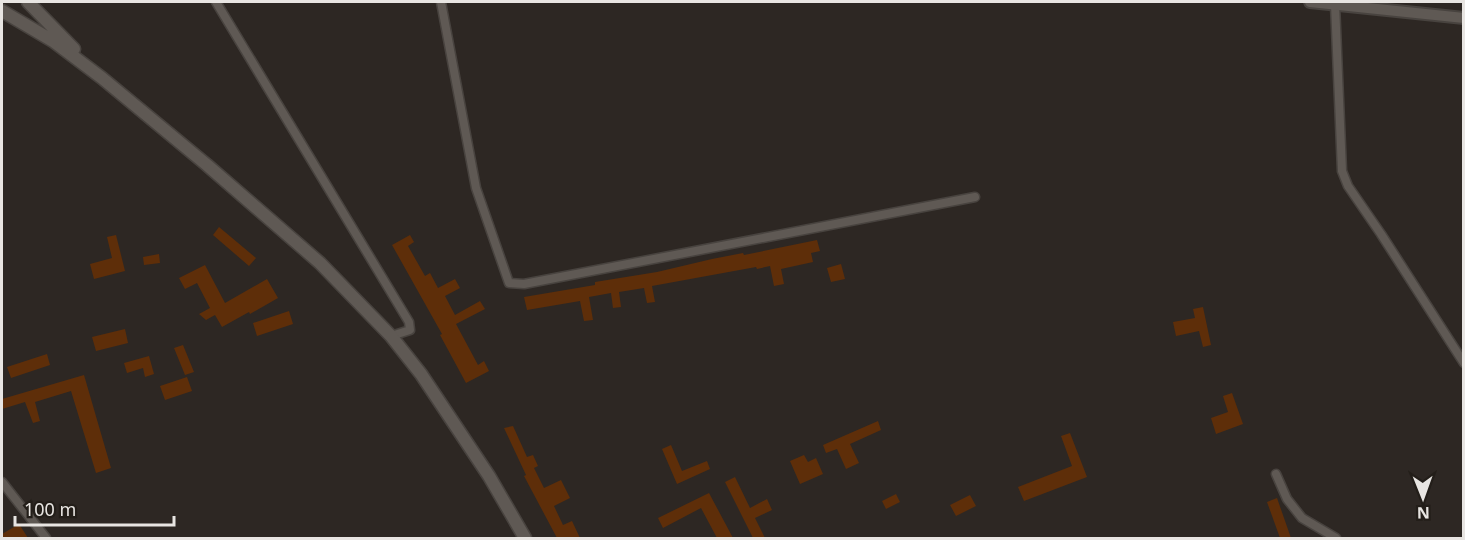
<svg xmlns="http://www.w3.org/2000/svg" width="1465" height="540" font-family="'Noto Sans',sans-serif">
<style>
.building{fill:#5e2e09}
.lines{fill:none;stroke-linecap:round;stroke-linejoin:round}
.minor-casing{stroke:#48433f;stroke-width:11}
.tertiary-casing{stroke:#48433f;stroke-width:14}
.secondary-casing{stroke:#48433f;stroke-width:15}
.minor{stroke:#5f5954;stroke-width:8}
.tertiary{stroke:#5f5954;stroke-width:10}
.secondary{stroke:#5f5954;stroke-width:12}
</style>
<rect width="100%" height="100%" fill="#2d2723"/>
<!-- building -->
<path class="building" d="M219,227L256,258L249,266L213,235Z
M116,235L125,271L94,279L90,264L112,258L107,237Z
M410,235L414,242L408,246L425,276L430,273L438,288L455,279L460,288L445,296L455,315L480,301L485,309L456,324L478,365L484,361L489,371L466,383L440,335L442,334L392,245Z
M817,240L820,251L811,253L813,262L781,269L784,284L774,286L770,266L757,269L756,267L652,286L655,302L647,303L644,288L619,292L621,307L613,308L611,293L589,297L593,320L584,321L580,301L527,310L524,297L595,285V282L657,272L712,259L743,253L744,255Z
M159,254L160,263L144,265L143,257Z
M841,264L845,279L831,282L827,268Z
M205,265L225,303L267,279L278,298L250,314L249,312L222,327L215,315L206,320L199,314L210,308L197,283L185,289L179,278Z
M1203,307L1211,345L1203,347L1199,331L1176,336L1173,322L1195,318L1193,309Z
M289,311L293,324L257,336L253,323Z
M125,329L128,343L96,351L92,337Z
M183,345L194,372L185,375L174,348Z
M47,354L50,365L11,378L7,367Z
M149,356L154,374L145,377L143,368L127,373L124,363Z
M84,375L111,468L96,473L71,391L35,402L40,421L33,423L25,402L2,409V399Z
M187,377L192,391L165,400L160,386Z
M1232,393L1243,424L1216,434L1211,418L1228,412L1223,396Z
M878,421L881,430L850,444L859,463L846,469L837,449L826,453L823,445Z
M513,426L527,457L533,455L538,466L534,468L544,488L561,480L570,498L554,506L563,525L572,521L580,538H557L524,476L526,475L504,428Z
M1070,433L1087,477L1024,501L1018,487L1072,466L1061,436Z
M671,445L682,471L707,461L710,469L677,484L662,449Z
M804,455L808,462L816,458L823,474L800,484L790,461Z
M735,477L750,508L767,499L772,510L755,518L765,538H753L725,482Z
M709,493L733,538H717L701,508L663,528L658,518Z
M896,494L900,502L886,509L882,501Z
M970,495L976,506L956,516L950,505Z
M1277,498L1291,538H1280L1267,502Z
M19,524L28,538H2V534Z"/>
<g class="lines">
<!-- minor casing -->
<g class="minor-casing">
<path id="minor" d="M216,2L409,322L410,330L391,336
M441,2L476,188L509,283L524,284L975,197
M1335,4L1342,171L1348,186L1381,234L1464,363
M1276,474L1287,499L1302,518L1336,538
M2,482L46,538"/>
</g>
<!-- tertiary casing -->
<g class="tertiary-casing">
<path id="tertiary" d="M1310,2L1464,18"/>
</g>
<!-- secondary casing -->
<g class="secondary-casing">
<path id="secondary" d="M28,2L74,49
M2,11L53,41L102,78L207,165L320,263L391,336L421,374L489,476L525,538"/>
</g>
<!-- minor -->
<use href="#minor" class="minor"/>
<!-- tertiary -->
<use href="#tertiary" class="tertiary"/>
<!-- secondary -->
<use href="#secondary" class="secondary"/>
</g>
<!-- border -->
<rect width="1465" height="540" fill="none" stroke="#e8e5e2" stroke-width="6"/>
<!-- north arrow -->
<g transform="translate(1423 498) rotate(179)" stroke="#231e19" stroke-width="4.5" paint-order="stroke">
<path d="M0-4.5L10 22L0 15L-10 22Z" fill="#e8e5e2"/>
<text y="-9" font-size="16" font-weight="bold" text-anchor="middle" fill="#e8e5e2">N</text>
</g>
<!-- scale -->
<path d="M15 516v9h159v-9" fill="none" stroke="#e8e5e2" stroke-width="3"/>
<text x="24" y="516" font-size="18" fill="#e8e5e2" stroke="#231e19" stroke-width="4.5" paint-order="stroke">100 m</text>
</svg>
